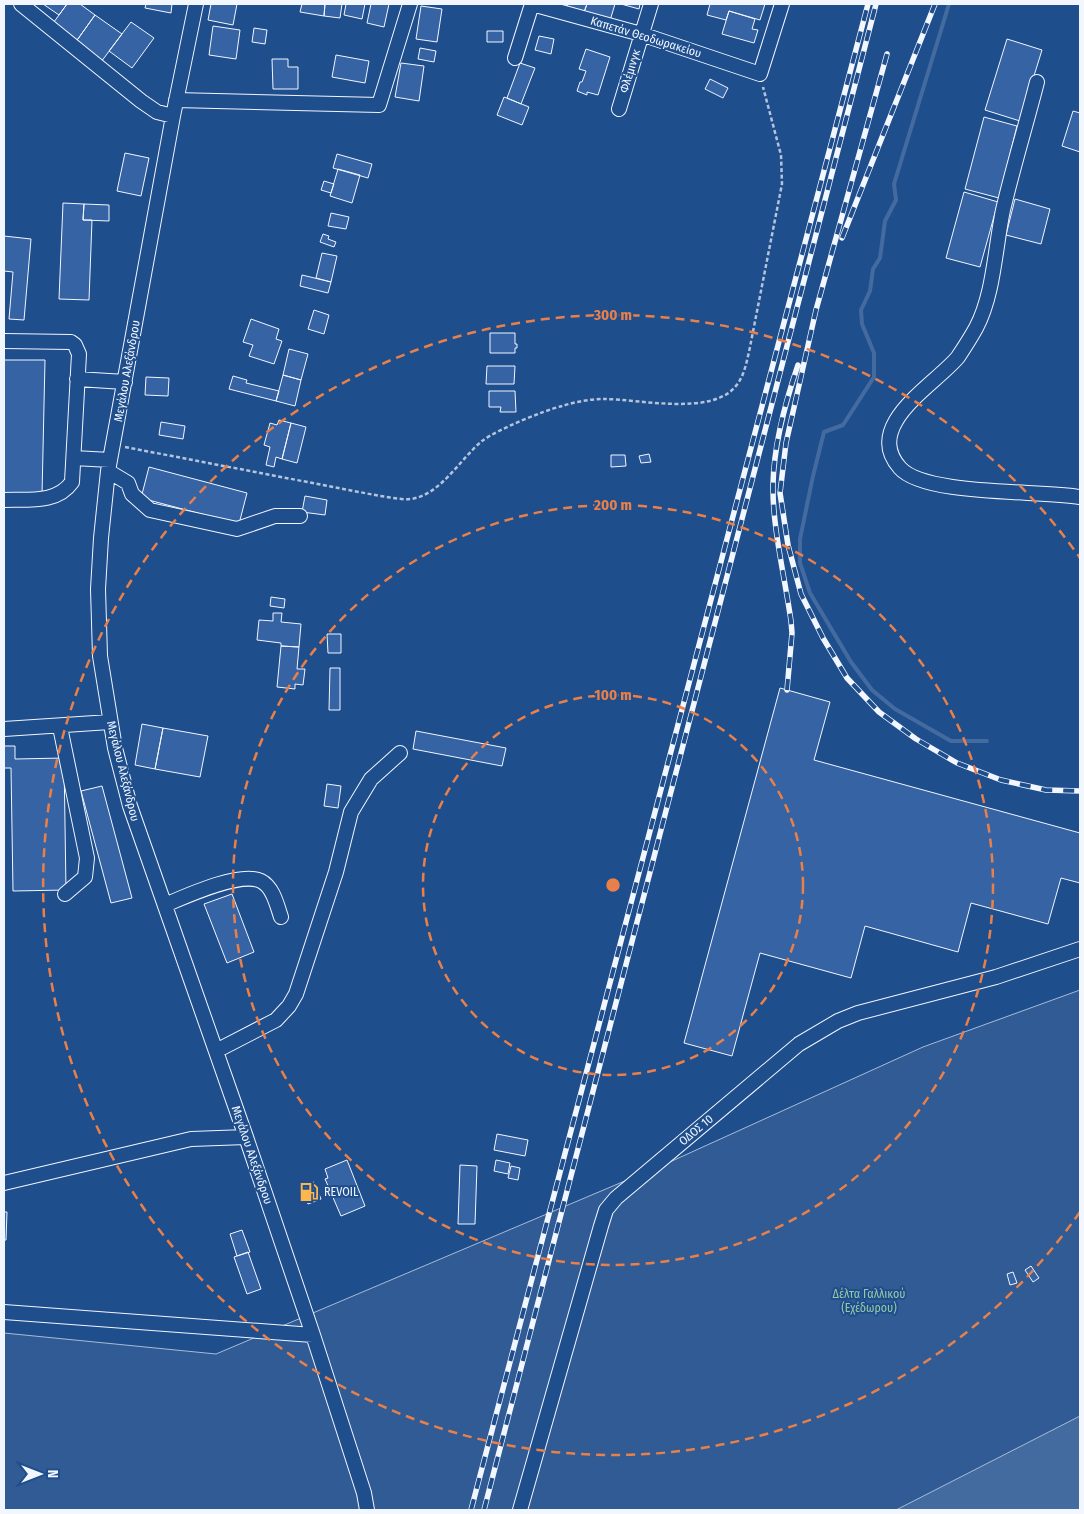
<svg xmlns="http://www.w3.org/2000/svg" width="1084" height="1514" font-family="'Fira Sans Condensed',sans-serif">
<style>
.built{fill:#305b95;stroke:#a8bbd7}
.water{fill:#446ba0;stroke:#a8bbd7}
.lines{fill:none;stroke-linecap:round;stroke-linejoin:round}
.stream{stroke:#446ba0;stroke-width:4}
.building{fill:#3563a3;stroke:#f2f6ff}
.minor-casing{stroke:#f2f6ff;stroke-width:16}
.path{stroke:#b3c4dc;stroke-width:2.5;stroke-dasharray:4 2.5;stroke-linecap:butt}
.minor{stroke:#1f4e8c;stroke-width:14}
.rail-casing{stroke:#f2f6ff;stroke-width:5.5}
.rail{stroke:#1f4e8c;stroke-width:4;stroke-dasharray:11;stroke-linecap:butt}
.ring{fill:none;stroke:#ea8049;stroke-width:2.5;stroke-dasharray:9 6}
.labels{text-anchor:middle;dominant-baseline:central;stroke-width:4;stroke-linejoin:round;paint-order:stroke}
.street-label{font-size:12px;fill:#f2f6ff;stroke:#1f4e8c}
.poi-label{font-size:12px;fill:#f2f6ff;stroke:#1f4e8c;text-anchor:start}
.park-label{font-size:12px;fill:#97c8a6;stroke:#1f4e8c}
.centre{fill:#ea8049;stroke:#1f4e8c;stroke-width:2.5}
.ring-label{font-size:15px;text-anchor:middle;font-weight:bold;fill:#ea8049;stroke:#1f4e8c;stroke-width:4;stroke-linejoin:round;paint-order:stroke}
</style>
<rect width="100%" height="100%" fill="#1f4e8c"/>
<!-- built -->
<path class="built" d="M1080,990V1510H4V1333L216,1354L672,1161L923,1047Z"/>
<!-- water -->
<path class="water" d="M1080,1416V1510H896Z"/>
<g class="lines">
<!-- stream -->
<path class="stream" d="M949,4L894,184L896,200L885,221L880,258L873,269L870,291L861,310L862,324L874,353V377L843,425L824,432L813,476L800,539V563L810,593L851,662L872,690L895,709L951,741H987"/>
</g>
<!-- building -->
<path class="building" d="M43,4H67L59,15Z
M67,4H80L95,15L75,43L51,26Z
M146,4H172L171,13L145,8Z
M211,4H237L233,25L208,20Z
M302,4H325L324,16L300,12Z
M325,4H342L340,18L324,16Z
M346,4H365L362,19L344,15Z
M371,4H389L384,27L367,23Z
M568,4H587L583,15L566,9Z
M587,4H615L609,24L583,15Z
M621,4H640L639,9Z
M710,4H765L760,20L729,11L726,20L707,15Z
M421,6L442,9L437,42L416,39Z
M729,11L755,19L752,29L758,30L754,43L722,34Z
M95,15L122,34L101,62L75,43Z
M131,22L154,38L132,68L109,51Z
M213,26L240,30L236,59L209,55Z
M254,28L267,30L265,44L252,42Z
M487,31H503V42H487Z
M539,36L554,39L551,54L535,50Z
M1007,39L1042,50L1020,121L985,110Z
M420,48L436,51L434,62L418,59Z
M586,49L610,57L598,95L587,92V95L577,91L580,82H582L586,71L579,69Z
M336,55L369,61L365,83L332,77Z
M272,59H288V67H298V89H273Z
M401,63L424,66L419,101L395,97Z
M520,63L535,68L521,104L507,98Z
M710,79L728,88L723,98L705,89Z
M504,97L529,107L522,125L497,115Z
M1073,111L1080,113V152L1062,146Z
M984,117L1017,126L999,198L965,189Z
M125,153L149,158L141,196L117,191Z
M337,154L372,164L368,178L333,168Z
M338,169L360,175L352,203L330,196Z
M324,181L334,184L331,193L321,190Z
M964,192L998,202L980,267L946,258Z
M1015,199L1050,209L1041,244L1006,235Z
M63,203L84,204L83,220H92L89,300L59,299Z
M84,204L109,205V221L83,220Z
M331,213L349,217L346,229L328,226Z
M323,234L329,236L328,239L336,242L334,247L320,242Z
M4,236L31,239L24,320L9,319L13,272L4,271Z
M322,253L337,256L331,282L316,278Z
M302,275L331,282L328,293L300,286Z
M314,310L329,315L324,334L308,329Z
M251,319L279,329L276,339L282,341L274,364L249,356L253,345L243,342Z
M490,333H515V344H517V348H515V353H490Z
M289,349L308,354L301,380L283,375Z
M4,360H45L42,495L4,494Z
M487,366H515L514,384H486Z
M283,375L301,380L295,406L276,401Z
M233,376L247,380L246,383L279,391L276,401L229,389Z
M146,377L169,378L168,396L145,395Z
M489,391H515L516,412H500L501,407H489Z
M279,420L291,423L282,459L276,457L274,467L266,465L270,447L264,445L270,423L277,425Z
M161,422L185,426L183,439L159,435Z
M291,423L306,427L297,463L282,459Z
M649,454L651,462L641,463L639,456Z
M611,455H625L626,466L611,467Z
M149,467L247,493L239,524L141,498Z
M305,496L327,500L325,515L302,512Z
M271,597L285,599L284,608L270,606Z
M273,613H282L281,622L301,624L299,647L281,646V643L257,640L259,620L273,621Z
M327,634H341V653H328Z
M281,646L299,647L297,669H305L303,685L295,684V689L277,687Z
M330,668H340V710H329Z
M780,688L830,702L814,760L1080,833V883L1061,878L1048,924L971,903L958,952L865,926L851,978L760,953L732,1056L684,1043Z
M142,724L163,728L155,769L135,765Z
M163,728L208,736L200,777L155,769Z
M416,731L506,748L502,766L413,749Z
M4,746H15V759L64,758L66,890L13,891L11,768H4Z
M327,784L341,786L338,808L324,806Z
M102,786L132,898L111,903L81,791Z
M232,894L254,952L227,963L204,904Z
M497,1134L528,1140L525,1156L494,1150Z
M347,1160L365,1206L341,1216L325,1179L328,1178L325,1169Z
M496,1160L510,1163L508,1174L494,1171Z
M460,1165L477,1166L475,1224H458Z
M511,1166L520,1168L518,1180L508,1178Z
M314,1182L321,1199L308,1204L301,1187Z
M4,1212H7L6,1240H4Z
M242,1230L250,1252L237,1256L230,1234Z
M248,1252L261,1289L247,1294L234,1257Z
M1031,1266L1039,1278L1033,1282L1025,1270Z
M1013,1272L1017,1283L1010,1285L1007,1274Z"/>
<g class="lines">
<!-- minor casing -->
<g class="minor-casing">
<path id="minor" d="M21,4L141,101L157,112L173,116
M196,4L173,116L108,471L101,538L98,589L100,656L115,748L130,806L246,1137L313,1335L364,1493L367,1510
M532,4L641,34L760,74L782,4
M515,58L532,4
M1037,82C1026,125 1013,167 1003,210C995,248 994,294 976,328C971,337 964,348 958,357C935,385 862,425 900,468C925,496 1040,490 1080,497
M176,100L379,105L410,4
M619,109L651,4
M4,341L71,342L75,345L79,354L72,482C57,504 27,499 4,500
M77,379L125,382
M74,458L110,460
M108,471L128,483L132,494L150,510L237,529L275,516H300
M60,727L87,858L85,877L65,894
M4,729L110,722
M165,905C186,896 240,871 261,881C273,887 277,905 281,917
M216,1051L276,1020L289,1006L296,994L336,872L351,812L371,779L400,753
M4,1183L191,1139L246,1137
M4,1312L313,1335
M520,1510L601,1226L606,1210L616,1198L799,1044L838,1021L858,1013L996,977L1080,949"/>
</g>
<!-- path -->
<path class="path" d="M125,447L380,496C390,497 400,500 410,499C440,496 460,459 482,441C498,429 543,411 562,406C575,402 590,399 603,399C639,399 710,416 735,387C744,377 746,364 749,352L782,184L781,155L763,87"/>
<!-- minor -->
<use href="#minor" class="minor"/>
<!-- rail casing -->
<g class="rail-casing">
<path id="rail" d="M887,54L816,310L786,443L780,493L788,545L801,594L823,638L847,678L879,712L916,739L957,763L1001,780L1046,790L1080,791
M842,238L935,4
M787,690L792,633L791,621C785,578 772,526 773,484C774,443 785,403 798,365
M471,1510L868,4
M484,1510L876,4"/>
</g>
<!-- rail -->
<use href="#rail" class="rail"/>
</g>
<!-- distance rings -->
<g class="ring">
<circle cx="613" cy="885" r="190"/>
<circle cx="613" cy="885" r="380"/>
<path d="M1080 1212A570 570 0 1 1 1080 558"/>
</g>
<!-- icons -->
<defs>
<g id="fuel-bare" transform="scale(1.5)"><path d="M-5.5-6h7V0h2V4h1.3V-2.5L3-4.5l.8-.8L6-3V5H2.5V1h-1V6h-7ZM-4.2-4.7v3.2H.2V-4.7Z" fill="#ffb74d" stroke="#1f4e8c" stroke-width="2.5" paint-order="stroke"/></g>
</defs>
<g fill-rule="evenodd">
<use href="#fuel-bare" x="309" y="1192"/>
</g>
<g class="labels">
<!-- street labels -->
<g class="street-label">
<text transform="translate(646 37) rotate(17)">Καπετάν Θεοδωρακείου</text>
<text transform="translate(630 71) rotate(-73)">Φλέμινγκ</text>
<text transform="translate(127 371) rotate(-80)">Μεγάλου Αλεξάνδρου</text>
<text transform="translate(123 771) rotate(76)">Μεγάλου Αλεξάνδρου</text>
<text transform="translate(696 1130) rotate(-40)">ΟΔΟΣ 10</text>
<text transform="translate(252 1155) rotate(71)">Μεγάλου Αλεξάνδρου</text>
</g>
<!-- poi labels -->
<g class="poi-label">
<text x="324" y="1192">REVOIL</text>
</g>
<!-- park labels -->
<g class="park-label">
<text x="869" y="1294">Δέλτα Γαλλικού<tspan x="869" dy="14">(Εχέδωρου)</tspan></text>
</g>
</g>
<circle cx="613" cy="885" r="8" class="centre"/>
<g class="ring-label">
<text x="613" y="320">300 m</text>
<text x="613" y="510">200 m</text>
<text x="613" y="700">100 m</text>
</g>
<!-- border -->
<rect width="1084" height="1514" fill="none" stroke="#f2f6ff" stroke-width="10"/>
<!-- north arrow -->
<g transform="translate(40 1474) rotate(90)" stroke="#1f4e8c" stroke-width="4" paint-order="stroke">
<path d="M0-4L9 19L0 12L-9 19Z" fill="#f2f6ff"/>
<text y="-8" font-size="14" font-weight="bold" text-anchor="middle" fill="#f2f6ff">N</text>
</g>
</svg>
